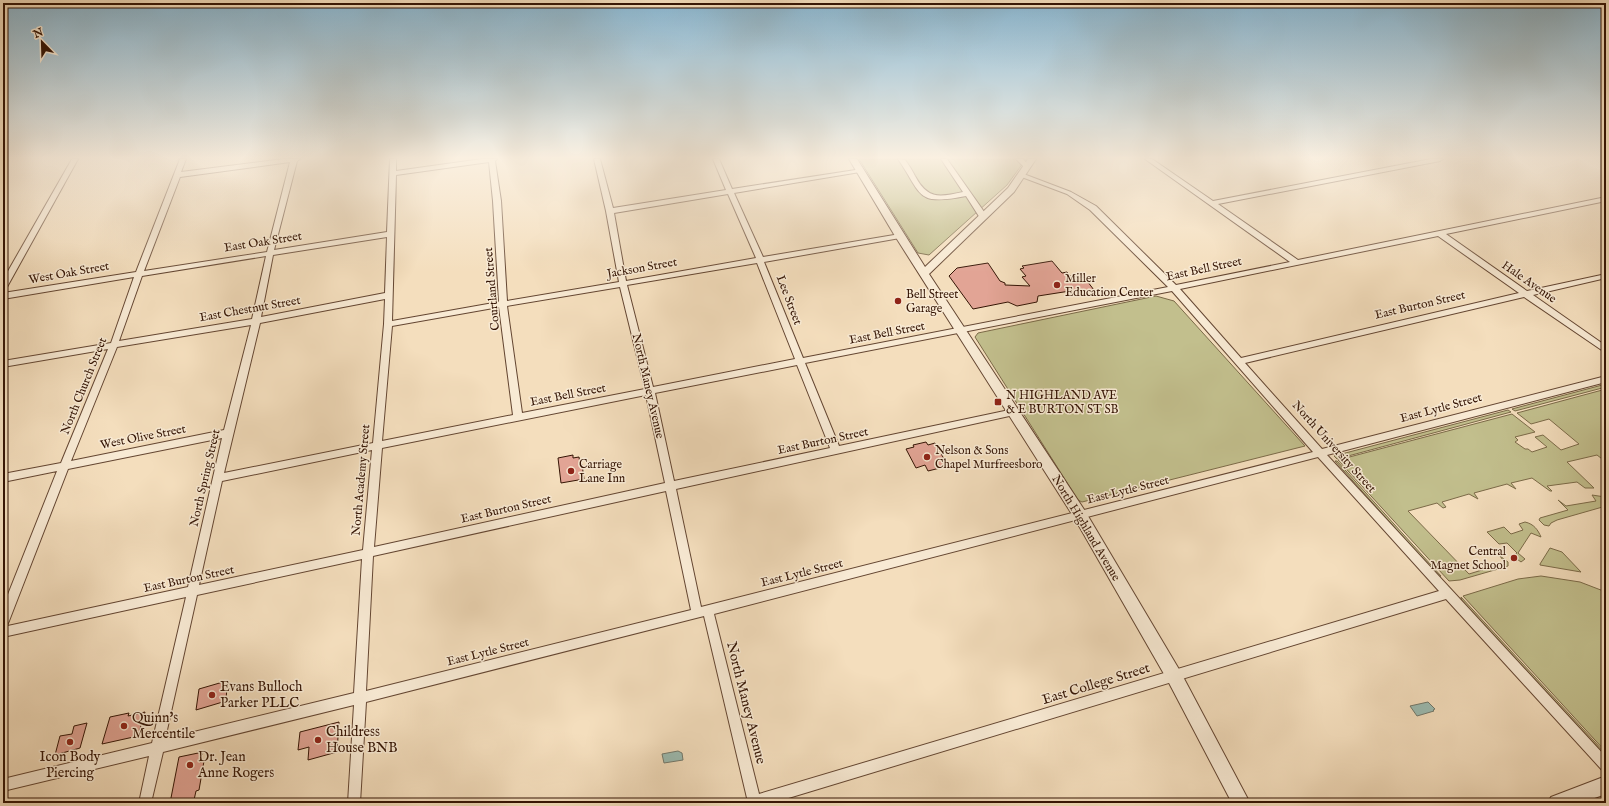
<svg xmlns="http://www.w3.org/2000/svg" width="1609" height="806" font-family="'IM FELL English',serif">
<style>
.green{fill:#c2bf8d;stroke:#7b6a48}
.water{fill:#9cbcb2;stroke:#72796c}
.building{fill:#e2a495;stroke:#341404}
.lines{fill:none;stroke-linecap:round;stroke-linejoin:round}
.minor-casing{stroke:#644632;stroke-width:2}
.tertiary-casing{stroke:#644632;stroke-width:2}
.minor{fill:#f8ead4;fill-rule:evenodd}
.tertiary{fill:#f8ead4;fill-rule:evenodd}
.poi-dot{fill:#8f2418;stroke:#f8ead4;stroke-width:1.5}
.labels{text-anchor:middle;dominant-baseline:central;stroke-width:3;stroke-linejoin:round;paint-order:stroke}
.street-label{font-size:12px;fill:#341404;stroke:#f8ead4}
.poi-label{font-size:12px;fill:#341404;stroke:#f8ead4;text-anchor:start}
.near-street-label{font-size:14px;fill:#341404;stroke:#f8ead4}
.near-poi-label{font-size:14px;fill:#341404;stroke:#f8ead4;text-anchor:start}
</style>
<rect width="100%" height="100%" fill="#f4debd"/>
<filter id="stains"><feTurbulence type="fractalNoise" baseFrequency=".005" numOctaves="4"/><feColorMatrix values="0 0 0 0 .2 0 0 0 0 .09 0 0 0 0 .02 0 0 0 .5 -.17"/></filter>
<radialGradient id="worn" r=".72"><stop offset=".6" stop-color="#630" stop-opacity="0"/><stop offset="1" stop-color="#630" stop-opacity=".3"/></radialGradient>
<!-- green -->
<path class="green" d="M859,159H1026L1007,185L929,255L918,253Z
M1156,296L1174,301L1305,446L1082,502L1078,500L975,337L978,333Z
M1606,384V387L1515,411L1512,409Z
M1606,389V462L1597,455L1567,462L1594,488H1585L1577,482L1547,486L1552,491H1550L1532,478L1511,483L1516,489L1507,484L1474,493L1478,499L1469,494L1442,502L1446,507L1443,508L1437,503L1408,511L1469,574L1505,563L1500,556L1508,562V566L1505,567L1460,580L1449,581L1338,460L1512,414L1535,432L1515,437L1518,440L1515,442L1525,449H1528L1532,452L1547,447L1535,437L1543,435L1561,450L1579,444L1549,419L1531,424L1517,413Z
M1508,410L1511,412L1337,459L1334,456Z
M1335,461H1337L1441,576L1439,577Z
M1592,495L1605,497L1606,506L1557,520L1551,523L1549,526L1544,525L1539,520L1540,518L1568,510L1558,500L1566,506L1596,501Z
M1525,522C1534,524 1538,530 1541,537L1531,533L1518,553L1525,559L1521,562L1513,556L1517,553L1507,543L1499,544L1487,532L1504,527L1511,534L1523,530L1519,524Z
M1550,548L1562,552L1581,572L1540,565V564Z
M1541,576L1580,582L1606,592V752L1463,596L1518,579Z
M1461,597L1606,754V758L1462,602Z"/>
<!-- water -->
<path class="water" d="M1428,702L1435,709L1433,710L1434,711L1417,716L1410,706Z
M678,751L682,753L683,760L664,763L662,754Z"/>
<!-- building -->
<path class="building" d="M1052,261L1062,273L1067,272L1073,279L1084,277L1094,290L1073,294L1070,291L1038,296L1037,302L1017,306L1008,302L973,309L949,276L957,268L988,263L1000,281L1005,283V285L1030,286L1022,277L1026,276L1020,269L1024,268L1022,266Z
M926,442L928,445L935,443L948,466L928,471L925,465L916,468L906,449L914,447L913,445Z
M573,455V458L579,457L580,464H582L584,479L561,483L558,458Z
M223,682V687L227,686L226,701L196,710L199,689Z
M145,712L138,736L102,744L110,717L129,713L128,716Z
M339,722L337,752L308,760L309,747L298,750L300,732Z
M87,723L80,748L55,755L60,736L72,734L74,726Z
M203,752L200,762L204,761L199,790L196,791L194,800L184,803H170L179,757Z"/>
<g class="lines">
<!-- minor casing -->
<g class="minor-casing">
<path id="minor" d="M72,159H78L7,287L3,289V280Z
M180,159H186L181,172L284,159H300L297,161L274,250L387,232L390,159H396V171L482,159H497L495,161L501,201L507,301L619,282L606,211L594,159H600L613,208L726,190L713,159H719L732,189L862,169V171L860,172L734,193L763,257L900,234L904,236L900,238L764,262L803,358L1168,287L1090,210L1067,194L1019,176L1018,175L1021,173L1071,192L1096,206L1176,285L1290,262L1145,159H1152L1213,201L1431,159H1443L1440,161L1218,204L1298,260L1606,197V201L1446,234L1527,291L1606,274V278L1533,295L1606,346V353L1524,297L1245,363L1322,449L1606,376V382L1327,455L1606,757V772L1602,770L1446,599L772,803H745L747,798L704,616L366,702L360,803H348L354,705L163,752L151,803H139L149,756L3,791V779L152,743L186,597L3,637V627L188,587L222,438L68,469L9,621L7,625L3,626V607L57,471L3,482V474L61,463L108,349L3,367V361L111,343L134,277L3,299V293L136,272ZM290,162L267,252L144,271L180,177ZM489,162L493,201L499,302L392,321L396,175ZM728,194L756,258L626,281L614,213ZM1438,236L1519,293L1241,358L1180,289ZM387,237L385,293L261,317L273,255ZM266,256L252,319L119,341L142,276ZM757,263L795,359L653,387L627,285ZM620,287L645,389L522,413L507,306ZM1172,291L1313,452L701,607L676,489L1014,415L1019,412L1014,409L839,446L805,363ZM385,299L384,324L373,443L224,473L260,323ZM499,307L513,415L382,441L392,326ZM251,325L224,430L71,461L117,347ZM797,365L830,448L674,481L655,393ZM646,395L665,483L374,547L382,448ZM372,450L363,550L199,585L222,481ZM1318,457L1439,591L759,794L714,614ZM666,491L691,610L366,691L373,556ZM362,559L354,693L165,739L197,595Z
M898,159L905,160C909,165 912,170 915,176C928,200 939,197 963,192L941,159H947L987,216L986,218H980L966,196C915,206 923,195 898,159Z
M1016,159H1023L1030,167L1027,169L1025,168Z"/>
</g>
<!-- tertiary casing -->
<g class="tertiary-casing">
<path id="tertiary" d="M849,159H857L925,267L1008,188L1028,159H1036L1014,192L929,274L1085,511L1180,671L1250,803H1232L1168,681L1075,519L895,236Z
M1606,776V794L1580,803H1548L1551,797Z"/>
</g>
<!-- minor -->
<use href="#minor" class="minor"/>
<!-- tertiary -->
<use href="#tertiary" class="tertiary"/>
</g>
<!-- sky -->
<linearGradient id="sky" x2="0" y2="1"><stop stop-color="#89b7d2"/><stop offset="0.58" stop-color="#faf0e1"/><stop offset="1" stop-color="#faf0e1" stop-opacity="0"/></linearGradient>
<rect width="1609" height="272" fill="url(#sky)"/>
<!-- markers -->
<g class="poi-dot">
<circle cx="1057" cy="285" r="4"/>
<circle cx="898" cy="301" r="4"/>
<rect x="994" y="398" width="8" height="8" rx="2"/>
<circle cx="927" cy="457" r="4"/>
<circle cx="571" cy="471" r="4"/>
<circle cx="1514" cy="558" r="4"/>
<circle cx="212" cy="695" r="4"/>
<circle cx="124" cy="726" r="4"/>
<circle cx="318" cy="740" r="4"/>
<circle cx="70" cy="742" r="4"/>
<circle cx="190" cy="765" r="4"/>
</g>
<g class="labels">
<!-- street labels -->
<g class="street-label">
<text transform="translate(263 242) rotate(-9)">East Oak Street</text>
<text transform="translate(642 268) rotate(-10)">Jackson Street</text>
<text transform="translate(1204 269) rotate(-12)">East Bell Street</text>
<text transform="translate(69 273) rotate(-10)">West Oak Street</text>
<text transform="translate(1529 282) rotate(35)">Hale Avenue</text>
<text transform="translate(492 289) rotate(-95)">Courtland Street</text>
<text transform="translate(789 300) rotate(69)">Lee Street</text>
<text transform="translate(1420 305) rotate(-13)">East Burton Street</text>
<text transform="translate(250 309) rotate(-10)">East Chestnut Street</text>
<text transform="translate(887 333) rotate(-11)">East Bell Street</text>
<text transform="translate(84 386) rotate(-68)">North Church Street</text>
<text transform="translate(648 386) rotate(77)">North Maney Avenue</text>
<text transform="translate(568 395) rotate(-11)">East Bell Street</text>
<text transform="translate(1441 408) rotate(-15)">East Lytle Street</text>
<text transform="translate(143 437) rotate(-11)">West Olive Street</text>
<text transform="translate(823 441) rotate(-12)">East Burton Street</text>
<text transform="translate(1334 447) rotate(48)">North University Street</text>
<text transform="translate(205 478) rotate(-77)">North Spring Street</text>
<text transform="translate(361 480) rotate(-85)">North Academy Street</text>
<text transform="translate(1128 490) rotate(-14)">East Lytle Street</text>
<text transform="translate(506 509) rotate(-13)">East Burton Street</text>
<text transform="translate(1086 528) rotate(59)">North Highland Avenue</text>
<text transform="translate(802 573) rotate(-14)">East Lytle Street</text>
<text transform="translate(189 579) rotate(-12)">East Burton Street</text>
<text transform="translate(488 652) rotate(-14)">East Lytle Street</text>
</g>
<!-- poi labels -->
<g class="poi-label">
<text x="1065" y="278">Miller<tspan x="1065" dy="14">Education Center</tspan></text>
<text x="906" y="294">Bell Street<tspan x="906" dy="14">Garage</tspan></text>
<text x="1006" y="395">N HIGHLAND AVE<tspan x="1006" dy="14">&amp; E BURTON ST SB</tspan></text>
<text x="935" y="450">Nelson &amp; Sons<tspan x="935" dy="14">Chapel Murfreesboro</tspan></text>
<text x="579" y="464">Carriage<tspan x="579" dy="14">Lane Inn</tspan></text>
<text x="1506" y="551" text-anchor="end">Central<tspan x="1506" dy="14">Magnet School</tspan></text>
</g>
<!-- near-street labels -->
<g class="near-street-label">
<text transform="translate(1096 684) rotate(-17)">East College Street</text>
<text transform="translate(746 703) rotate(76)">North Maney Avenue</text>
</g>
<!-- near-poi labels -->
<g class="near-poi-label">
<text x="220" y="687">Evans Bulloch<tspan x="220" dy="16">Parker PLLC</tspan></text>
<text x="132" y="718">Quinn's<tspan x="132" dy="16">Mercentile</tspan></text>
<text x="326" y="732">Childress<tspan x="326" dy="16">House BNB</tspan></text>
<text x="70" y="757" text-anchor="middle">Icon Body<tspan x="70" dy="16">Piercing</tspan></text>
<text x="198" y="757">Dr. Jean<tspan x="198" dy="16">Anne Rogers</tspan></text>
</g>
</g>
<!-- margin -->
<rect width="1609" height="806" fill="none" stroke="#f4debd" stroke-width="16"/>
<rect x="4" y="4" width="1601" height="798" fill="none" stroke="#341404" stroke-width="2"/>
<rect x="8" y="8" width="1593" height="790" fill="none" stroke="#341404"/>
<!-- north arrow -->
<g transform="translate(42 42) rotate(337)" stroke="#f8ead4" stroke-width="3" paint-order="stroke">
<path d="M0-3L7 15L0 10L-7 15Z" fill="#341404"/>
<text y="-6" font-size="11" font-weight="bold" text-anchor="middle" fill="#341404">N</text>
</g>
<rect width="100%" height="100%" filter="url(#stains)"/>
<rect width="100%" height="100%" fill="url(#worn)"/>
</svg>
